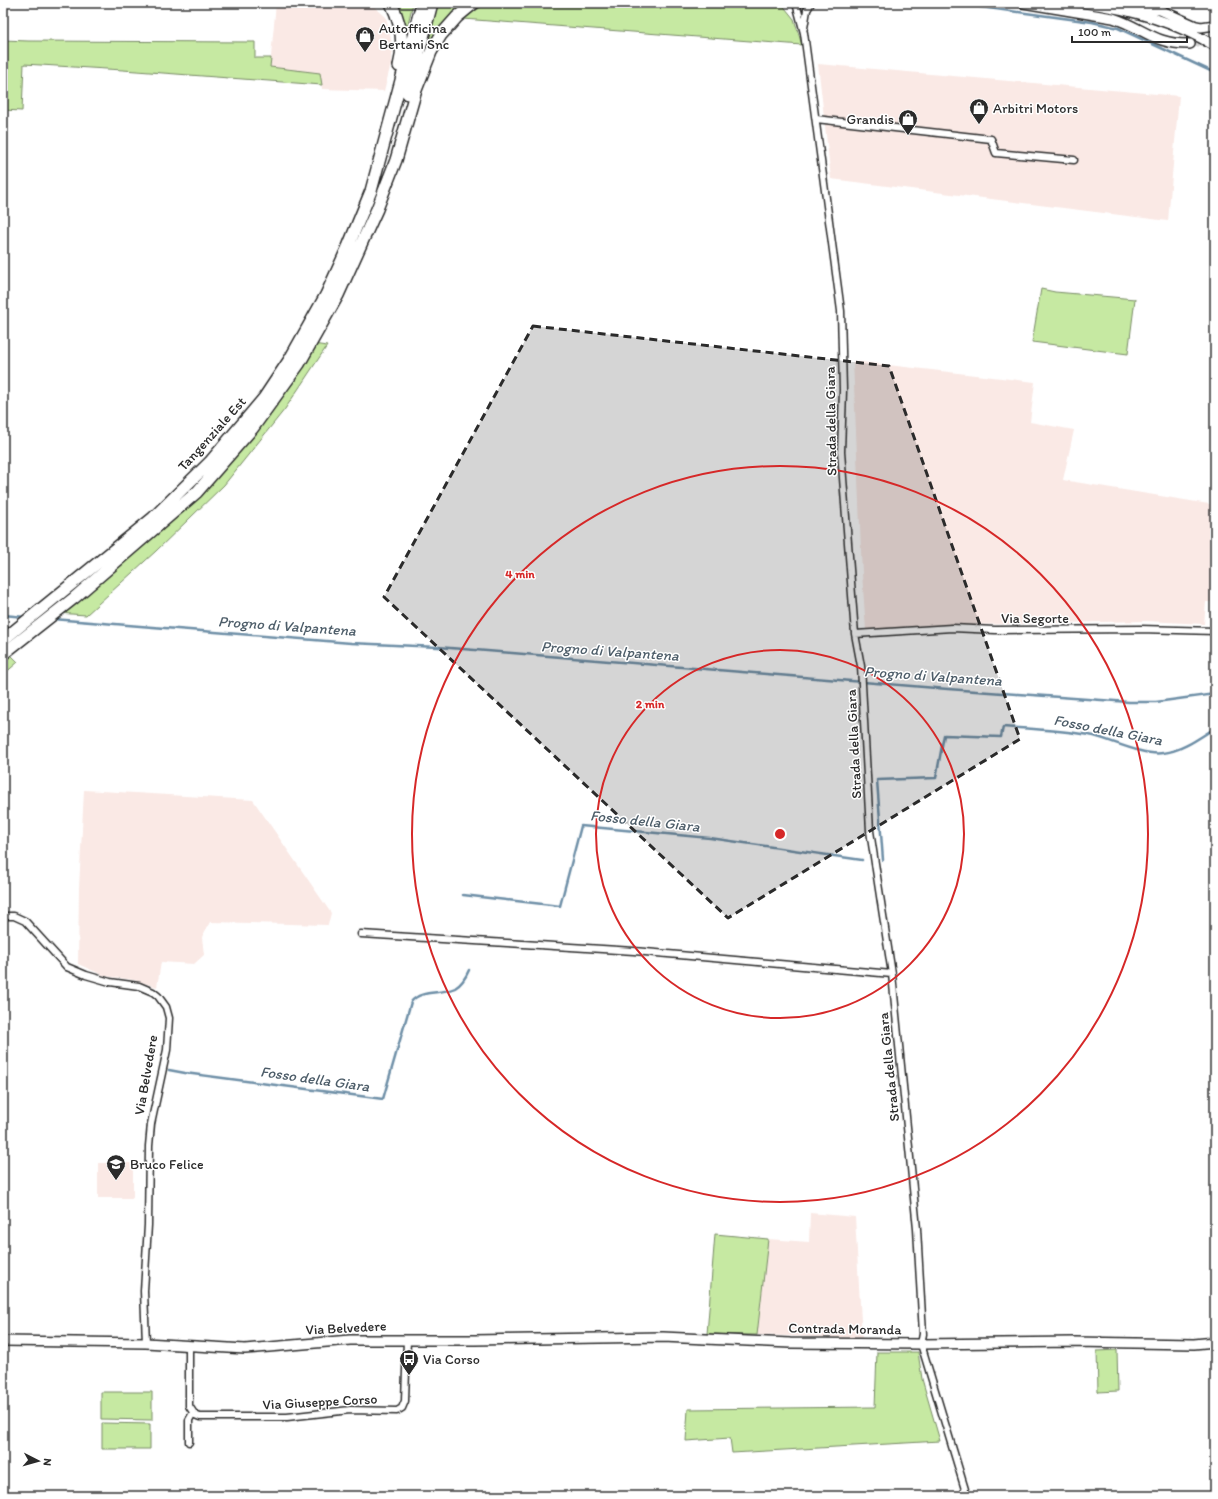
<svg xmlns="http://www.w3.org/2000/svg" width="1218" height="1499" font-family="Itim,sans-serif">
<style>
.built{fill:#fae9e5}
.green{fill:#c6e9a2;stroke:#788a66}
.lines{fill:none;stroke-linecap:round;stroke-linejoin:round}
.stream{stroke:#6e8fa7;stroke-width:2.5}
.secondary-tunnel{stroke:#d5d5d5;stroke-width:9;stroke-dasharray:9 4.5;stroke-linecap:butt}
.street-casing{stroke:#2b2b2b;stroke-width:9}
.secondary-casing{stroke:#2b2b2b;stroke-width:12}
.highway-casing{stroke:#2b2b2b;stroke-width:14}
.street{stroke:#fff;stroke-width:6}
.secondary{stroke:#fff;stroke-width:9}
.highway{stroke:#fff;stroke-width:11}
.marked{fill:#2b2b2b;fill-opacity:0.2;stroke:#2b2b2b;stroke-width:3;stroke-dasharray:8 5;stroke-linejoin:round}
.ring{fill:none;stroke:#d62828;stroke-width:2}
.labels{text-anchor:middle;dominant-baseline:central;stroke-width:3;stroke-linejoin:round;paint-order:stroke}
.poi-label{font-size:14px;fill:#2b2b2b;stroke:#fff;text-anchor:start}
.street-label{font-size:14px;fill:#2b2b2b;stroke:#fff}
.water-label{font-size:15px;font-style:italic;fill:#4d5d69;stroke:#fff}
.centre{fill:#d62828;stroke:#fff;stroke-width:2}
.ring-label{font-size:12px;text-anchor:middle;font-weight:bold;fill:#d62828;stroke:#fff;stroke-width:3;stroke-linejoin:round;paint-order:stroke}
</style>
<rect width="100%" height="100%" fill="#fff"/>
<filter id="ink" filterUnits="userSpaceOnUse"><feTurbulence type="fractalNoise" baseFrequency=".025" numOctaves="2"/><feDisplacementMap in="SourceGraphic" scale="8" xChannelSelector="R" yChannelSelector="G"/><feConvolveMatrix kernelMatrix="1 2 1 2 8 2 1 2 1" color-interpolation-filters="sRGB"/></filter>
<g filter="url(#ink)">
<!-- built -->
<path class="built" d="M276,3H370L386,17L393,49L391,64L384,91L322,89L320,73L270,67Z
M818,64L1179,96L1168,221L831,179Z
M853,361L1035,382L1030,422L1074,430L1063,480L1215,505V602H1206L1204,624L1147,621L914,626L866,630L862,573Z
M84,790L253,800L331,913L328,925L210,922L202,937L204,955L194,964L161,962L157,987L134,980L105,976L78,964L79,888Z
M98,1163H133V1198H98Z
M810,1213L855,1217L862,1338L757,1335L768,1239L809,1242Z"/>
<!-- green -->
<path class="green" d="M393,3H413L404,40Z
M437,3H468L421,65Z
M487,3H781L794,19L802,45L463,19Z
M3,40L28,41L255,42V58H271L270,67L320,73L322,85L123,70L24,64L22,111L3,110Z
M1041,289L1055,292L1135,299L1128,354L1032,342Z
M313,344L327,346L285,409L224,485L156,551L86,615L57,613L207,486Z
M11,655L18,662L3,675V661Z
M715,1234L768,1239L757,1335L707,1334Z
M1117,1350L1118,1391L1098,1392L1097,1351Z
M877,1352H918L922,1379L940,1441L732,1453L730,1438L686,1441L688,1409L875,1407Z
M101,1392H152V1420L101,1419Z
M102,1423L150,1424V1449H102Z"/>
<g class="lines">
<!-- stream -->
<path class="stream" d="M951,3L1092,22L1118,28L1215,73
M3,615L25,617
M53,619L351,643L438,647L948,689L1129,702H1156L1215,694
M883,860L877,780L936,778L944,735L1001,737L1003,727C1033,729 1064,730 1094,736C1113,741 1144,756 1163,753C1182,751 1199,738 1215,728
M463,895L560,906L581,826L710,838L862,860
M169,1070L185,1073L383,1099L411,1002C421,989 441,995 455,988C462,984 466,977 469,970"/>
<!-- secondary-tunnel -->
<path class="secondary-tunnel" d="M1190,44L1215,37"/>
<!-- street casing -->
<g class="street-casing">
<path id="street" d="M796,3L804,33L841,311L843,390L841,452L855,634L861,666L870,831L892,974L917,1229L923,1334L921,1344L967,1496
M804,28L807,10L811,3
M816,119L991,139L996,153L1074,160
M855,634L952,628L995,630L1140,629L1215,631
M3,916H14L25,921L67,967L86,975L110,982L139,986L153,992L158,996L166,1007L169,1018L167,1050L151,1124L149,1146L148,1225L144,1291L146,1343
M361,934L634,951L892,974
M189,1346V1406L195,1415L200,1417H287L350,1410L397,1411L402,1408L405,1401L407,1339
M189,1442V1420L193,1413"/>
</g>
<!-- secondary casing -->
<g class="secondary-casing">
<path id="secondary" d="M1023,3L1113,18C1144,28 1155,45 1190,44
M1084,3C1131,9 1174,21 1215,46
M1127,3L1150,11
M1146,9L1160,10L1196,26L1201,27L1215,25
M3,1341L146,1343L245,1349L350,1340H475L663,1337L790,1343L921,1344L1075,1342L1194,1344L1215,1342"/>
</g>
<!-- highway casing -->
<g class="highway-casing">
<path id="highway" d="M391,3C401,23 405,44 399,66
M408,94L432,3
M3,640L153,518L210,462L264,398L290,359L326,295L348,247L371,191L422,3
M3,654L74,598L197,492L252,429L299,364L338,295L377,209L396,160L416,90L431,52L441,35L457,17L474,3"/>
</g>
<!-- street -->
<use href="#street" class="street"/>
<!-- secondary -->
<use href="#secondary" class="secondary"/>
<!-- highway -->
<use href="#highway" class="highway"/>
</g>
</g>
<!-- marked area -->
<path class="marked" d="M533,326L889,366L1020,739L728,918L384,597Z"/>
<!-- distance rings -->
<g class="ring">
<circle cx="780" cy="834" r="184"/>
<circle cx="780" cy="834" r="368"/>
</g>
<!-- icons -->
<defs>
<g id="shop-pin" transform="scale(1)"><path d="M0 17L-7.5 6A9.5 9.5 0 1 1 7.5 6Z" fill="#2b2b2b" stroke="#fff"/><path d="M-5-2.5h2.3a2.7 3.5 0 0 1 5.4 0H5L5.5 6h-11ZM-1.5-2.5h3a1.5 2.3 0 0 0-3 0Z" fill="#fff"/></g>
<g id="school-pin" transform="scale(1)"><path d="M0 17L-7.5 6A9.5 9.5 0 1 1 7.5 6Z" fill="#2b2b2b" stroke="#fff"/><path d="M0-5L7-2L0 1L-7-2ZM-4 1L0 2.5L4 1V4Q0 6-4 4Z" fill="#fff"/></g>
<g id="bus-pin" transform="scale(1)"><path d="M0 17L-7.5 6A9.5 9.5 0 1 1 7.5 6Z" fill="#2b2b2b" stroke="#fff"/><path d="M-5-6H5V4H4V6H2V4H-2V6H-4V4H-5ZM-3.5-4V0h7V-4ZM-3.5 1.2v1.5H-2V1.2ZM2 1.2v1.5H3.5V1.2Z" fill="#fff"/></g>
</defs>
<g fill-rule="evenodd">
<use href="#shop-pin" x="365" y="36"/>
<use href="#shop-pin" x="979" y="108"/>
<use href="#shop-pin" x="908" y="119"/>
<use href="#school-pin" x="116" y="1164"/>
<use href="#bus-pin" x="409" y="1359"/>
</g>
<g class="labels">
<!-- poi labels -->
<g class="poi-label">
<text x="379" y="28">Autofficina<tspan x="379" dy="16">Bertani Snc</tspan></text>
<text x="993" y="108">Arbitri Motors</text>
<text x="894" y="119" text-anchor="end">Grandis</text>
<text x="130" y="1164">Bruco Felice</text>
<text x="423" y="1359">Via Corso</text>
</g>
<!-- street labels -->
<g class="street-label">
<text transform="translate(831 421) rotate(-91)">Strada della Giara</text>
<text transform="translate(212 434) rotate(-48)">Tangenziale Est</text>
<text x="1035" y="618">Via Segorte</text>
<text transform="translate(854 744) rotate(-93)">Strada della Giara</text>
<text transform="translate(889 1067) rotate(-96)">Strada della Giara</text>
<text transform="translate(146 1075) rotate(-80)">Via Belvedere</text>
<text transform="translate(346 1328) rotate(-3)">Via Belvedere</text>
<text transform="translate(845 1329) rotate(1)">Contrada Moranda</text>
<text transform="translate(320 1402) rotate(-3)">Via Giuseppe Corso</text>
</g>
<!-- water labels -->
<g class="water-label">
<text transform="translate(287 626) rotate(4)">Progno di Valpantena</text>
<text transform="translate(610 651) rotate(4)">Progno di Valpantena</text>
<text transform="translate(933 676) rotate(4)">Progno di Valpantena</text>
<text transform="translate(1108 730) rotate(11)">Fosso della Giara</text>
<text transform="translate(645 821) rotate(6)">Fosso della Giara</text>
<text transform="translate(315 1079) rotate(8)">Fosso della Giara</text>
</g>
</g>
<circle cx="780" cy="834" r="6" class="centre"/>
<g class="ring-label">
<text x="520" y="578">4 min</text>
<text x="650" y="708">2 min</text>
</g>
<!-- margin -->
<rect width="1218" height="1499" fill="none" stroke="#fff" stroke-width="16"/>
<rect x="8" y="8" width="1202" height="1483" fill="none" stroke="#2b2b2b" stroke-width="1.5" filter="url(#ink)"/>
<!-- north arrow -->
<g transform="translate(38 1461) rotate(96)" stroke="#ffffff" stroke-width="3" paint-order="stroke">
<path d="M0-3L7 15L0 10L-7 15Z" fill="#2b2b2b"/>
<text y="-6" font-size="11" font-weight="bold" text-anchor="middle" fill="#2b2b2b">N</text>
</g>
<!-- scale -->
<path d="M1072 36v6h115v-6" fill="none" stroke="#2b2b2b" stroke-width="2"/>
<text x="1078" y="36" font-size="12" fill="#2b2b2b" stroke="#ffffff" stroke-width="3" paint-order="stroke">100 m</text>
</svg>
